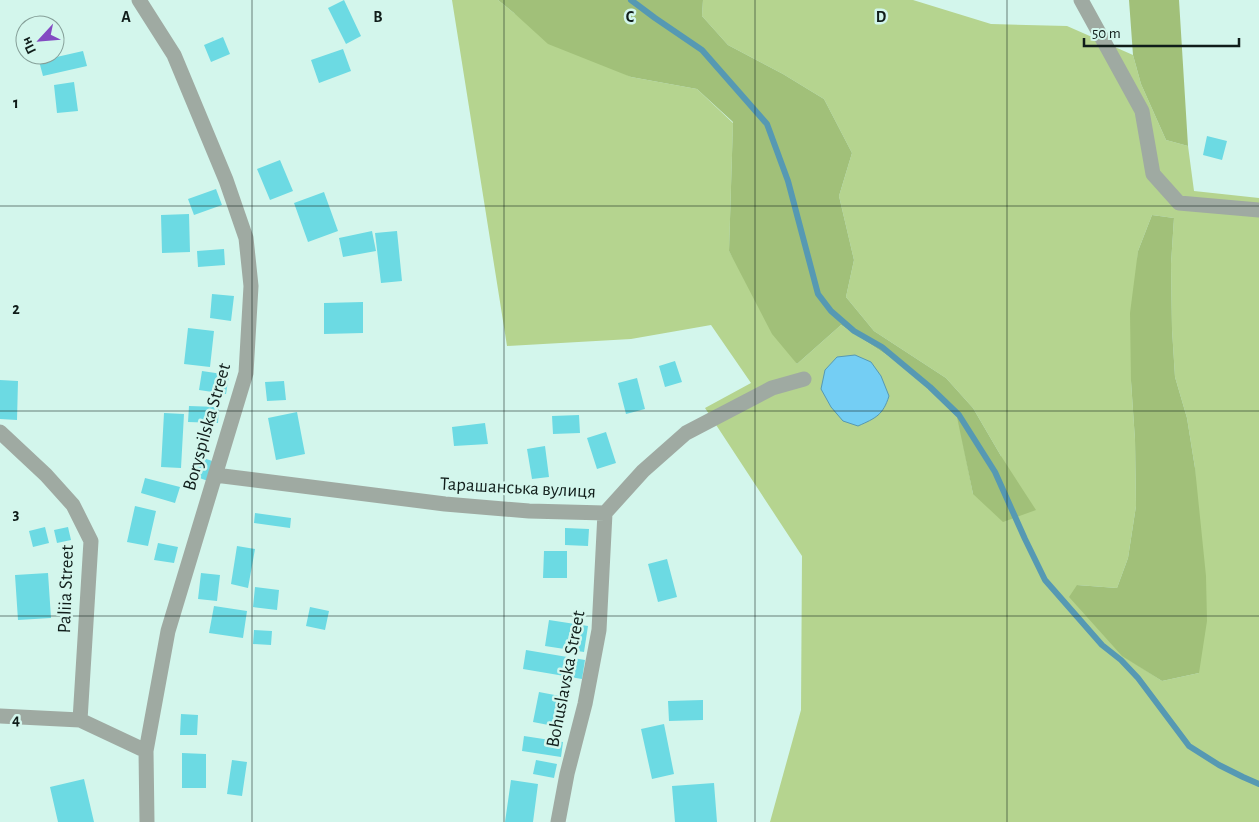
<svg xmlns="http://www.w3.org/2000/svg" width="1259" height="822" font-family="'Alegreya Sans',sans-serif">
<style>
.green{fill:#b5d48f;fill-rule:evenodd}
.forest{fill:#a1c079}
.water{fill:#74cef4;stroke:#5699b3}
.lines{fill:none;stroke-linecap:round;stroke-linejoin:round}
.stream{stroke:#5699b3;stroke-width:6}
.building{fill:#6cdae3}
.street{stroke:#9faaa2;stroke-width:15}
.grid{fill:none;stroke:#101d1a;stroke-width:1;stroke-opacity:0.55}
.labels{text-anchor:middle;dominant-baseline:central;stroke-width:5;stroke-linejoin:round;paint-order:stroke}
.street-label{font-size:19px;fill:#101d1a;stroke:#d3f6ec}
.grid-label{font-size:16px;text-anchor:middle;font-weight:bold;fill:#101d1a;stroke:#d3f6ec;stroke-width:5;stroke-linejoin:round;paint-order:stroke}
</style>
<rect width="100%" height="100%" fill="#d3f6ec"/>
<!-- green -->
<path class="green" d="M452,0H498L514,13L631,77L697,89L733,123L729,251L797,364L841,325L908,369L958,417L973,494L1001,456L973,408L946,378L874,331L846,297L854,260L839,196L852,153L824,99L783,74L728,45L702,16L703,0H913L991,24L1067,26L1133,55L1141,84L1166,140L1188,146L1194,191L1259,198V822H770L801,710L802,556L705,408L751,383L711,325L631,339L507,346ZM1152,215L1174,218L1171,264L1172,329L1175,377L1187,418L1195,468L1199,673L1162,681L1122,655L1077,585L1117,588L1128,558L1136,506L1135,440L1131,381L1138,251Z"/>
<!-- forest -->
<path class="forest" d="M498,0H703L702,16L728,45L783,74L824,99L852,153L839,196L854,260L846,297L874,331L946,378L973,408L1001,456L1036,510L1003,522L973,494L957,417L908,369L841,325L797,364L772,334L729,251L733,122L697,89L631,77L548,44L514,13Z
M1129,0H1179L1188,146L1166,140L1141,84L1133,55Z
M1152,215L1174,218L1171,264L1172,329L1175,377L1187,418L1195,468L1206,576L1207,621L1199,673L1162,681L1122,656L1069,597L1077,585L1117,588L1128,558L1136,506L1135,440L1131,381L1130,313L1138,251Z"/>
<!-- water -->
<path class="water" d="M855,355L871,362L881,376L889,396C883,415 876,418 858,426L843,421L831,407L821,389L825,370L837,357Z"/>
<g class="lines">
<!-- stream -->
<path class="stream" d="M631,0L655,18L702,50L767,124L788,181L818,294L831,311L854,331L882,347L930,387L959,415L995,472L1025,539L1045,580L1102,645L1121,660L1138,678L1189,746L1219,765L1243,777L1259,784"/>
</g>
<!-- building -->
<path class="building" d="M344,0L361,36L346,44L328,8Z
M223,37L230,54L211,62L204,45Z
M343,49L351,71L319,83L311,60Z
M83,51L87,66L43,76L39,61Z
M74,82L78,111L57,113L54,85Z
M1207,136L1227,141L1222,160L1203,155Z
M280,160L293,191L270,200L257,169Z
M216,189L222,205L194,215L188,199Z
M324,192L338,231L308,242L294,203Z
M189,214L190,252L162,253L161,215Z
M372,231L376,251L343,257L339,238Z
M397,231L402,281L381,283L375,233Z
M224,249L225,265L198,267L197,251Z
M212,294L234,296L231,321L210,318Z
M363,302V333L324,334V303Z
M188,328L214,331L210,367L184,364Z
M675,361L682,382L665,387L659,366Z
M202,371L229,375L226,394L199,390Z
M637,378L645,409L626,414L618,383Z
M0,380L18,381L17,420L0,419Z
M284,381L286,400L267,401L265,382Z
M189,406L219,407L218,423L188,422Z
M297,412L305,454L276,460L268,418Z
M164,413L184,414L181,468L161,467Z
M579,415L580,433L553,434L552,416Z
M485,423L488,444L454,446L452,427Z
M606,432L616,463L597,469L587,438Z
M545,446L549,477L532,479L527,449Z
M198,456L215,462L208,481L191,475Z
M145,478L180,487L175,503L141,493Z
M135,506L156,511L148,546L127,542Z
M255,513L291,518L290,528L254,523Z
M45,527L49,543L33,547L29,531Z
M68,527L71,540L57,543L54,530Z
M565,528L589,529L588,546L565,545Z
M158,543L178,547L174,563L154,560Z
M237,546L255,549L248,588L231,584Z
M544,551H567V578H543Z
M667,559L677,597L658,602L648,564Z
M48,573L51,618L18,620L15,575Z
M201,573L220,575L217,601L198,599Z
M255,587L279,590L277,610L253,607Z
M214,606L247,611L243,638L209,633Z
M310,607L329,611L325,630L306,626Z
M549,620L588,626L584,652L545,646Z
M254,630L272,631L271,645L253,644Z
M526,650L585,660L582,679L523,669Z
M539,692L565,697L559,727L533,722Z
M703,700V720L669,721L668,701Z
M181,714L198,715L197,735H180Z
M664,724L674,774L652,779L641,729Z
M524,736L563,742L561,757L522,751Z
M182,753L206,754V788H182Z
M232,760L247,762L242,796L227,794Z
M536,760L557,764L554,778L533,774Z
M84,779L94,822H58L50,787Z
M511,780L538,784L533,822H505Z
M714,783L717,822H675L672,786Z"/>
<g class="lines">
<!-- street -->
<path class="street" d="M139,0L174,55L226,180L246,238L251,286L246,373L168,631L146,751L147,822
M1081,0L1142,111L1153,174L1179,203L1259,210
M0,432L46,475L73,505L91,541L80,720
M215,475L445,504L529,511L605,513L643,471L686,433L772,388L804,379
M0,716L80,720L146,751
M558,822L567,774L585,704L599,630L605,513"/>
</g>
<!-- grid -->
<path class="grid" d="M252,0V822M504,0V822M755,0V822M1007,0V822M0,206H1259M0,411H1259M0,616H1259"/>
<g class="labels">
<!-- street labels -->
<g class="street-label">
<text transform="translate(207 427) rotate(-74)">Boryspilska Street</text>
<text transform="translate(518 488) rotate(3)">Тарашанська вулиця</text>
<text transform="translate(66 589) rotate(-88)">Paliia Street</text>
<text transform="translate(566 679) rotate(-79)">Bohuslavska Street</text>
</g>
</g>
<g class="grid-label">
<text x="126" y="22">A</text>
<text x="378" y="22">B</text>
<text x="630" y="22">C</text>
<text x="881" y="22">D</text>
<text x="16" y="108">1</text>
<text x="16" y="314">2</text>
<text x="16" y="519">3</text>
<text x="16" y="725">4</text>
</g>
<!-- north arrow -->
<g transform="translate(40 40) rotate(244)"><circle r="24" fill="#d3f6ec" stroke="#859f98"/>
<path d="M0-4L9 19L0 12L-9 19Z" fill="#834bc2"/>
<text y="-8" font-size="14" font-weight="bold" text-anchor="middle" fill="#101d1a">Пн</text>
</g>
<!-- scale -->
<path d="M1084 38v8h155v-8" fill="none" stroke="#101d1a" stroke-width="2.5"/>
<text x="1092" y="38" font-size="15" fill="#101d1a" stroke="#d3f6ec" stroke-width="4" paint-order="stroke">50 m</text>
</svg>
